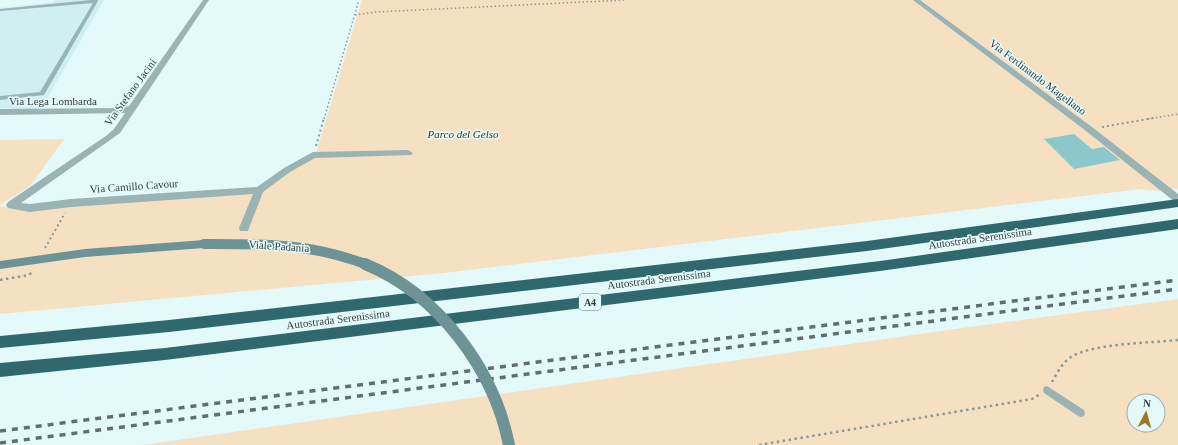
<svg xmlns="http://www.w3.org/2000/svg" width="1178" height="445" font-family="Georgia,serif">
<style>
.built{fill:#d0eff1}
.green{fill:#f5e1c2;fill-rule:evenodd}
.building{fill:#8cc7cc}
.lines{fill:none;stroke-linecap:round;stroke-linejoin:round}
.path-far2{stroke:#8a999a;stroke-width:1.5;stroke-dasharray:1.5 2.5;stroke-linecap:butt}
.path-far1{stroke:#8a999a;stroke-width:2;stroke-dasharray:2 3;stroke-linecap:butt}
.path{stroke:#8a999a;stroke-width:2.5;stroke-dasharray:2.5 3.5;stroke-linecap:butt}
.lane{fill:#9ab3b5;fill-rule:evenodd}
.street{fill:#9ab3b5;fill-rule:evenodd}
.secondary{fill:#6e9396;fill-rule:evenodd}
.highway{fill:#2f696d;fill-rule:evenodd}
.rail{stroke:#626e6e;stroke-width:3.5;stroke-dasharray:6 6;stroke-linecap:butt}
.secondary-bridge-far1{stroke:#6e9396;stroke-width:10}
.secondary-bridge{stroke:#6e9396;stroke-width:12}
.labels{text-anchor:middle;dominant-baseline:central;stroke-width:3;stroke-linejoin:round;paint-order:stroke}
.shield{fill:#e3f9fa;stroke:#687575;stroke-width:1}
.shield-label{font-size:10px;font-weight:bold;fill:#343c3c}
.street-label{font-size:11px;fill:#343c3c;stroke:#e3f9fa}
.park-label{font-size:11px;font-style:italic;fill:#453212;stroke:#e3f9fa}
</style>
<rect width="100%" height="100%" fill="#e3f9fa"/>
<!-- built -->
<path class="built" d="M56,0H104L41,109L0,108V8L54,2Z"/>
<!-- green -->
<path class="green" d="M362,0H1178V189L1159,191L1141,189L444,273L0,314V206L24,210L262,192L316,153Z
M64,139L31,185L0,205V140Z
M1178,299V445H142L969,327ZM1134,401H1158V425H1134Z"/>
<!-- building -->
<path class="building" d="M1074,134L1092,149L1104,147L1120,160L1074,169L1044,139Z"/>
<g class="lines">
<!-- path-far2 -->
<path class="path-far2" d="M355,15L376,12L625,0
M324,119L359,0
M1148,119L1178,114"/>
<!-- path-far1 -->
<path class="path-far1" d="M1102,127L1154,118
M316,146L324,118
M45,248L65,213"/>
<!-- path -->
<path class="path" d="M0,280L29,275L33,271
M1052,382C1057,373 1062,363 1071,357C1093,343 1151,343 1178,340
M759,445L1032,399L1039,395"/>
<!-- lane -->
<path class="lane" d="M91,0H98V1L44,95L0,100V96L40,92L93,3L0,11V9Z
M1047,386L1084,410L1085,413L1084,416L1081,417L1078,416L1044,393L1043,390L1044,387Z"/>
<!-- street -->
<path class="street" d="M203,0H209L120,133L21,203L30,204L71,199L257,187L284,168L313,152L408,150L413,153L411,155L315,158L290,172L263,192L249,228L248,231H240L239,228L253,194L71,207L30,212L8,208L6,205L8,202L106,136L114,129L125,113L0,115V109L120,108L129,106Z
M913,0H920L1092,127L1178,194V203L1175,202L1086,131Z"/>
<!-- secondary -->
<path class="secondary" d="M204,240L208,241L209,244L208,247L204,248L85,257L0,269V261L85,249Z"/>
<!-- highway -->
<path class="highway" d="M1178,199V207L867,251L169,332L0,348V336L169,320L867,241Z
M1178,219V229L880,271L165,360L0,377V363L165,348L880,261Z"/>
<!-- rail -->
<path class="rail" d="M0,431L1178,280
M0,443L1178,289"/>
<!-- secondary-bridge-far1 -->
<path class="secondary-bridge-far1" d="M204,244C265,244 310,243 368,265"/>
<!-- secondary-bridge -->
<path class="secondary-bridge" d="M365,264C438,294 494,369 509,445"/>
</g>
<g class="labels">
<!-- shield labels -->
<rect class="shield" x="579" y="294" width="22" height="16" rx="3"/>
<g class="shield-label">
<text x="590" y="302">A4</text>
</g>
<!-- street labels -->
<g class="street-label">
<text transform="translate(1038 77) rotate(37)">Via Ferdinando Magellano</text>
<text transform="translate(130 92) rotate(-54)">Via Stefano Jacini</text>
<text x="53" y="101">Via Lega Lombarda</text>
<text transform="translate(134 186) rotate(-4)">Via Camillo Cavour</text>
<text transform="translate(980 238) rotate(-8)">Autostrada Serenissima</text>
<text transform="translate(279 246) rotate(4)">Viale Padania</text>
<text transform="translate(659 279) rotate(-7)">Autostrada Serenissima</text>
<text transform="translate(338 319) rotate(-7)">Autostrada Serenissima</text>
</g>
<!-- park labels -->
<g class="park-label">
<text x="463" y="134">Parco del Gelso</text>
</g>
</g>
<!-- north arrow -->
<g transform="translate(1146 413) rotate(6)"><circle r="19" fill="#e3f9fa" stroke="#9dadae"/>
<path d="M0-3L7 15L0 10L-7 15Z" fill="#a27627"/>
<text y="-6" font-size="11" font-weight="bold" text-anchor="middle" fill="#343c3c">N</text>
</g>
</svg>
